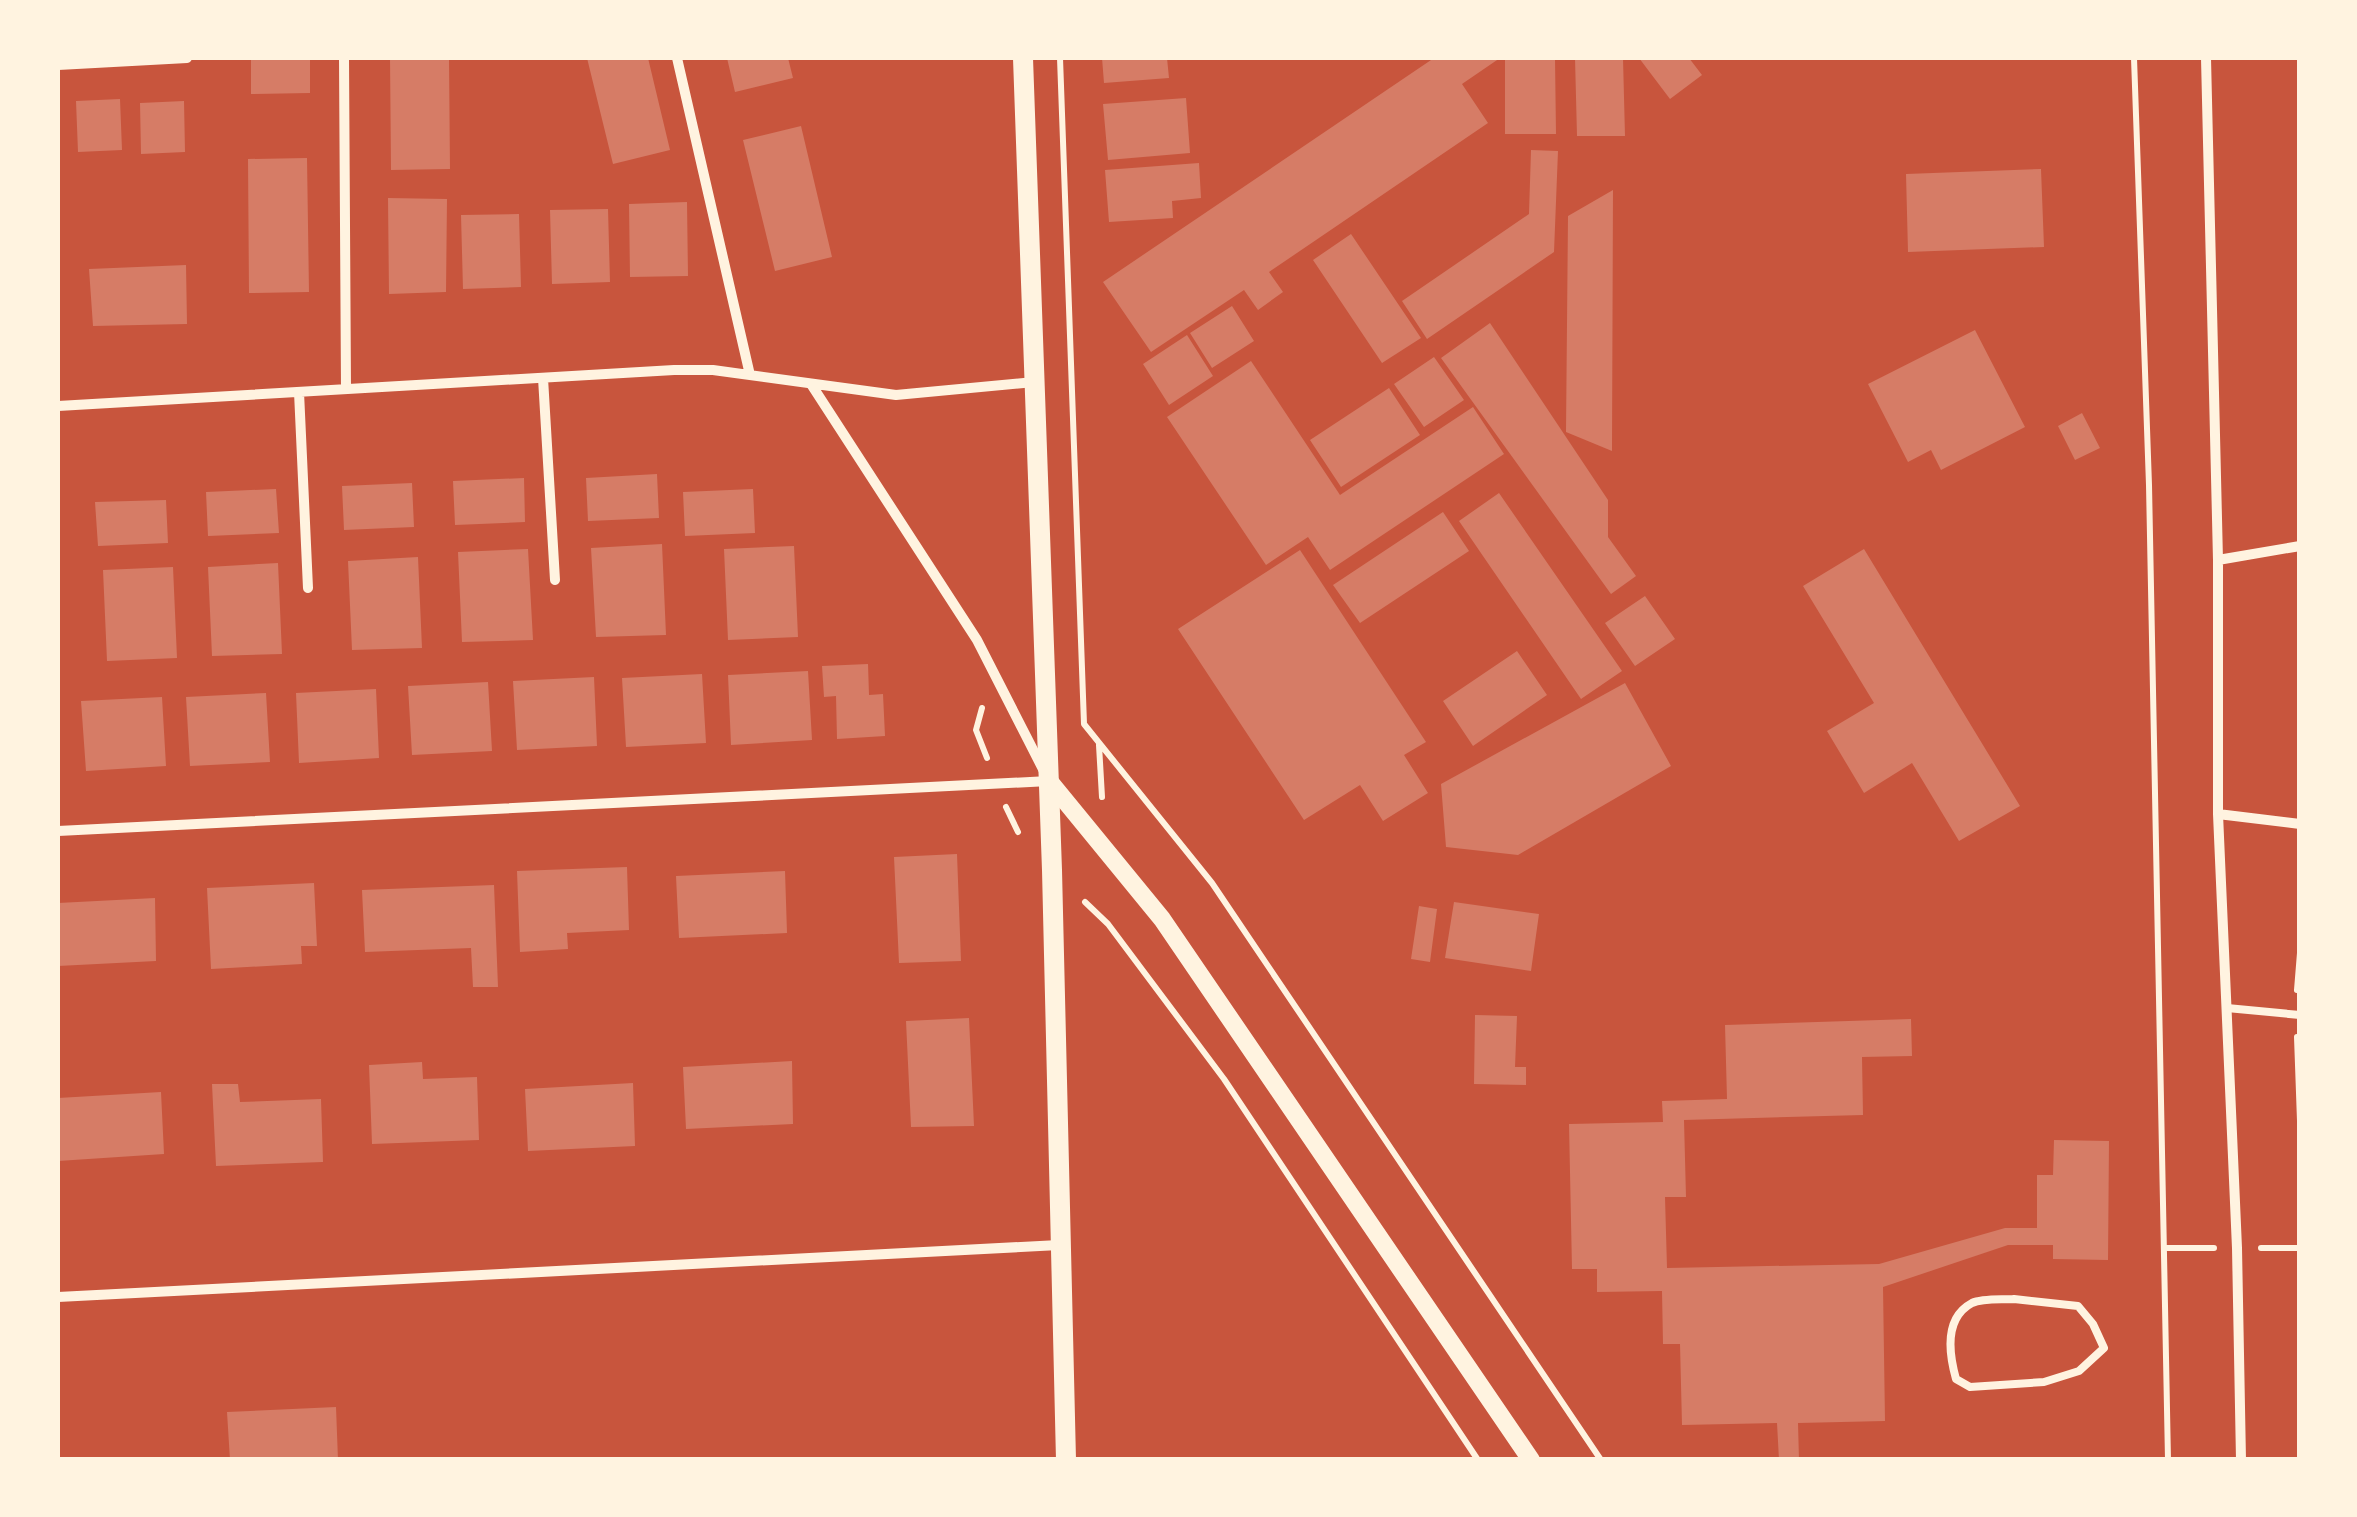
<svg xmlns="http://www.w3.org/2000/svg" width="2357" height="1517" font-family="Manrope,sans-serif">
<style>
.building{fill:#d67c66}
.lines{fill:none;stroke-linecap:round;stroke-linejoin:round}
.path{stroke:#fff3e0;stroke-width:6}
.service{stroke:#fff3e0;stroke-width:8}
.minor{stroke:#fff3e0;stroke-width:10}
.tertiary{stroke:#fff3e0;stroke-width:18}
.secondary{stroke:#fff3e0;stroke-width:20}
</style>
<rect width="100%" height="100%" fill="#c8553d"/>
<!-- building -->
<path class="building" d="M251,58H310V93L251,94Z
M390,58H449L450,169L391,170Z
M587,58H648L670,150L613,164Z
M727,58H788L793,78L735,92Z
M1102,58H1167L1169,78L1104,83Z
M1434,58H1500L1462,84L1488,123L1269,272L1283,292L1258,310L1244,290L1151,352L1103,282Z
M1505,58H1555L1556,134H1505Z
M1575,58H1623L1625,136H1577Z
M1639,58H1689L1702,75L1670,99Z
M1186,98L1190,153L1108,160L1103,104Z
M120,99L122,150L78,152L76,101Z
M184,101L185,152L141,154L140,103Z
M801,126L832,257L775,271L743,140Z
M1531,150L1558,151L1554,252L1427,339L1402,301L1529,214Z
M307,158L309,292L249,293L248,159Z
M1199,163L1201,198L1172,201L1173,218L1109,222L1105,170Z
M2041,169L2044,247L1908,252L1906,174Z
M1613,190L1612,451L1566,432L1568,216Z
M388,198L447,199L446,292L389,294Z
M687,202L688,276L630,277L629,204Z
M608,209L610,282L552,284L550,210Z
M519,214L521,287L463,289L461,215Z
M1351,234L1421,338L1382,363L1313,260Z
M186,265L187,324L93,326L89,269Z
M1232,306L1254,341L1212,368L1190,333Z
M1490,323L1608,500V537L1636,576L1611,594L1441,358Z
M1975,330L2025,427L1941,470L1931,450L1908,462L1868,384Z
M1187,335L1213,376L1169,405L1143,364Z
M1434,357L1464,400L1424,427L1394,384Z
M1251,361L1340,495L1473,407L1504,454L1330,570L1308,537L1266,565L1167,417Z
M1389,388L1420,435L1341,487L1310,440Z
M2082,413L2100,448L2075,460L2058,426Z
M657,474L659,518L588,521L586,478Z
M524,478L525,522L455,525L453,481Z
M412,483L414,527L344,530L342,486Z
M276,489L279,533L208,536L206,492Z
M753,489L755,533L685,536L683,492Z
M1499,493L1622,671L1581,699L1459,521Z
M166,500L168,543L98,546L95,502Z
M1443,512L1469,551L1360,623L1333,585Z
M662,544L666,635L596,637L591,548Z
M794,546L798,637L728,640L724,549Z
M528,549L533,640L462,642L458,552Z
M1864,549L2020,806L1959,841L1912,763L1864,793L1827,731L1874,703L1803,586Z
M1300,550L1426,742L1404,755L1428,793L1383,821L1360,785L1304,820L1178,629Z
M418,557L422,648L352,650L348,561Z
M278,563L282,654L212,656L208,567Z
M173,567L177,658L107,661L103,570Z
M1645,596L1675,639L1635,666L1605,623Z
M1517,651L1547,695L1473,746L1443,701Z
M868,664L869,695L883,694L885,736L837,739L836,696L824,697L822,666Z
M808,671L812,740L731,745L728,675Z
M702,674L706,743L626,747L622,678Z
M594,677L597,746L517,750L513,681Z
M488,682L492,751L412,755L408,686Z
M1625,683L1671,766L1518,855L1446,847L1441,784Z
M376,689L379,758L299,763L296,693Z
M266,693L270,762L190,766L186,697Z
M162,697L166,766L86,771L81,701Z
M957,854L961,961L899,963L894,857Z
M627,867L629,930L567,933L568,949L520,952L517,871Z
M785,871L787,933L679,938L676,876Z
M314,883L317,946H301L302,964L211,969L207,888Z
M494,885L498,987H473L471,948L365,952L362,890Z
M155,898L156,961L58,966V903Z
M1454,902L1539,914L1531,971L1445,958Z
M1419,906L1437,909L1430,962L1411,959Z
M1475,1015L1517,1016L1515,1067H1526V1085L1474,1084Z
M969,1018L974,1126L911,1127L906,1021Z
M1911,1019L1912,1056L1862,1057L1863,1115L1684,1120L1686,1197H1665L1667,1268L1879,1264L2005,1228H2037V1175H2053L2054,1140L2109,1141L2108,1260L2053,1259V1245H2008L1883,1287L1885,1421L1798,1423L1799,1460H1779L1777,1423L1682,1425L1680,1344H1663L1662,1291L1597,1292V1269H1572L1569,1124L1663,1122L1662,1101L1727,1099L1725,1025Z
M792,1061L793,1124L686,1129L683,1067Z
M422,1062L423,1079L477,1077L479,1140L372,1144L369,1065Z
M633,1083L635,1146L528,1151L525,1089Z
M212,1084H238L240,1102L321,1099L323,1162L216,1166Z
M161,1092L164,1154L58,1161V1098Z
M336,1407L338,1460H230L227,1412Z"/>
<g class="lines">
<!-- path -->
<path class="path" d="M1060,58L1084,724L1212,883L1601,1460
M2134,58L2149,485L2168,1460
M982,708L976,730L987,758
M1099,745L1102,797
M1006,807L1018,832
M1085,902L1108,924L1224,1079L1478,1460
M2297,990L2300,953
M2297,1037L2300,1121
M2165,1248H2214
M2261,1248H2300"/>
<!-- service -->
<path class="service" d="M2227,1008L2300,1015
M2014,1299L2078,1306L2093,1324L2104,1348L2079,1371L2044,1382L1970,1387L1956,1379C1949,1354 1944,1318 1972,1303C1983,1298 2002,1300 2014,1299Z"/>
<!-- minor -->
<path class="minor" d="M344,58L346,389
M677,58L750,375
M2206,58L2218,560V814L2237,1248L2241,1460
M58,65L187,58
M543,378L555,580
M299,392L308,588
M58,406L674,370H713L896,395L1034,382
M2218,560L2300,546
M2218,814L2300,824
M58,831L1049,781L977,640L811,384
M58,1297L1059,1245"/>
<!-- tertiary -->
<path class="tertiary" d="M1049,781L1162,919L1531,1460"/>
<!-- secondary -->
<path class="secondary" d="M1023,58L1052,870L1066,1460"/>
</g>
<!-- border -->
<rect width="2357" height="1517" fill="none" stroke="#fff3e0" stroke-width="120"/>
</svg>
